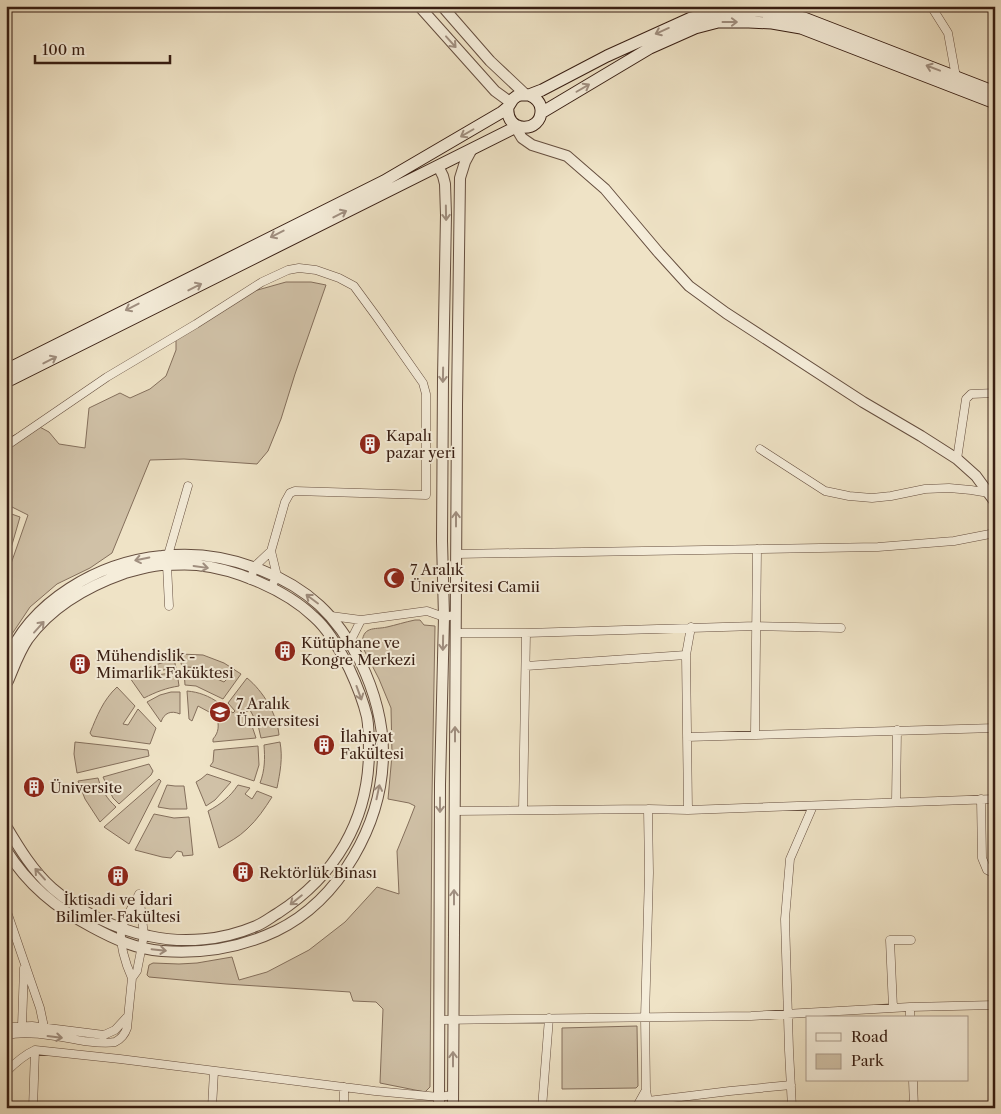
<svg xmlns="http://www.w3.org/2000/svg" width="1001" height="1114" font-family="'Libre Caslon Text',serif">
<style>
.green{fill:#d0c1a7;stroke:#846f5c}
.lines{fill:none;stroke-linecap:round;stroke-linejoin:round}
.minor-casing{stroke:#654e3f;stroke-width:9}
.tertiary-casing{stroke:#654e3f;stroke-width:12}
.secondary-casing{stroke:#371d12;stroke-width:13}
.minor{stroke:#f5edda;stroke-width:8}
.tertiary{stroke:#f5edda;stroke-width:10}
.secondary{stroke:#f5edda;stroke-width:11}
.oneway{stroke:#a08f80}
.labels{text-anchor:middle;dominant-baseline:central;stroke-width:4;stroke-linejoin:round;paint-order:stroke}
.poi-label{font-size:15px;fill:#371d12;stroke:#f5edda;text-anchor:start}
</style>
<rect width="100%" height="100%" fill="#efe3c6"/>
<filter id="stains"><feTurbulence type="fractalNoise" baseFrequency=".004" numOctaves="4"/><feColorMatrix values="0 0 0 0 .2 0 0 0 0 .09 0 0 0 0 .02 0 0 0 .5 -.17"/></filter>
<radialGradient id="worn" r=".72"><stop offset=".6" stop-color="#630" stop-opacity="0"/><stop offset="1" stop-color="#630" stop-opacity=".3"/></radialGradient>
<!-- green -->
<path class="green" d="M286,282H311L326,285L295,374L281,419L268,451L257,464L184,459L150,460L112,553L90,568L57,584L30,607L6,643V578L28,515L6,504L9,491L6,489V439L36,425L49,432L59,444L85,448L89,408L120,393L130,398L150,389L166,376L176,350V335L247,293Z
M6,512L20,517L7,562H6Z
M415,620H420L424,625L435,626L432,797L430,1087L425,1092L380,1083L383,1009L376,1002L353,1001L350,992L226,984L149,977L147,975L149,965L153,963L179,964L197,963L232,957L239,980L267,972L309,950L345,922L377,887L399,894L397,851L408,824L415,806L409,803L388,799L392,755L391,708L379,679L362,646C362,625 374,630 387,627C396,625 405,622 415,620Z
M180,654L203,655L224,663L241,674L223,699L196,686L185,685L184,671H187L208,675L224,682L227,679C214,669 198,667 182,667L180,659Z
M174,659L176,668L157,671V675L177,672L179,686C166,688 156,692 144,698L130,678L152,666Z
M247,678C263,691 277,714 279,735L261,738L258,725L250,710L245,712L251,723L256,738L213,742V739C219,732 219,726 217,717L226,708L233,713L235,711L228,703Z
M117,687L135,706L123,724L128,725L138,709L156,728L150,744L92,736L90,733C97,716 103,700 117,687Z
M187,691C199,692 209,696 219,703L211,713L198,706L192,721L189,719Z
M171,692H180V714C171,710 164,713 161,722L147,702L160,695Z
M75,742L148,750L149,756L77,773L74,754Z
M280,742C283,758 280,773 277,788L260,783C265,770 265,758 264,745Z
M258,746L259,765L254,781L210,766L213,762L214,750Z
M149,764L153,771L151,775L119,804L113,798L103,777Z
M207,774L231,782L215,800L206,806L196,782L201,779Z
M98,778C101,789 107,799 116,807L100,822L85,799L78,781Z
M159,779L161,781L129,844L104,827Z
M167,785L175,786H184L187,809H170L158,807Z
M238,785L250,788L245,794L252,799L257,791L272,797C265,808 257,820 247,829C239,837 229,842 219,848L208,811C221,804 230,797 238,785Z
M154,814L174,818L189,817L193,855L183,856L182,852L177,851L171,858L162,857L135,850Z
M637,1026L638,1086L636,1088L562,1089V1028Z"/>
<g class="lines">
<!-- minor casing -->
<g class="minor-casing">
<path id="minor" d="M931,6L948,33L956,77
M6,446L107,377L196,324L262,282L288,270L299,268L316,270L339,278L354,286L376,316L423,383L426,394V495L295,491L290,493L285,502L271,551
M760,449L825,491L849,496L872,498L891,496L925,489L949,488L971,490L989,493
M957,459L966,399L971,394L995,393
M456,554L878,547L954,541L995,533
M251,580L254,567L271,551L277,576L271,587
M169,606L167,565L168,555L188,486
M331,616L361,620L350,642
M361,620L427,611L444,617L455,615
M455,633H526L756,626L841,628
M526,666L686,655
M755,734L757,549
M687,737L995,728
M981,799L982,858L987,870L995,874
M896,802L897,730
M648,809L649,873L645,1017L646,1090L649,1108
M523,810L526,633
M688,810L686,655L691,627
M454,811L648,809L688,810L995,799
M139,894L144,935L137,971L132,978C126,965 118,941 122,927C126,916 134,905 139,894Z
M6,909L40,1008L44,1027
M910,1007V1018
M893,1008L890,940H911
M439,1020L751,1016L910,1007L995,1005
M22,1026L24,968
M6,1027L32,1026L104,1035L115,1030L127,1017
M6,1035C31,1030 59,1037 84,1041C93,1042 105,1044 115,1042C121,1039 125,1034 127,1028L132,978
M6,1072C14,1064 24,1055 35,1050L120,1059L375,1091L439,1097L453,1095
M913,1080L914,1108
M648,1101L730,1091L791,1085
M33,1108L35,1050
M212,1108L214,1071
M344,1108V1087
M542,1108L549,1018
M636,1108L646,1090
M792,1108L789,1050L785,919L790,859L813,806
M898,1108L914,1105"/>
</g>
<!-- tertiary casing -->
<g class="tertiary-casing">
<path id="tertiary" d="M419,6L495,91L510,102
M442,6L490,61L525,94
M516,128L522,138L532,145L567,156L605,189L659,253L689,286L726,313L863,402L921,436L957,459L976,476L995,502
M438,166L443,176L445,184L446,215L443,378L442,541L444,617L440,784L439,1108
M6,662C30,601 99,562 162,556C196,552 229,557 261,570C308,588 337,616 360,661C374,690 383,720 383,753C383,823 340,900 276,931C240,948 201,954 162,951C136,949 114,939 92,927C56,908 28,885 6,850
M6,684L8,681C14,667 19,652 28,639C52,606 88,586 125,573C136,570 149,566 161,565C173,565 185,564 197,565C236,569 286,590 314,617C329,630 340,650 349,668C356,683 363,700 367,717C369,728 369,741 369,753C368,821 335,876 278,913C271,917 264,923 256,926C223,940 185,944 149,936C117,930 77,910 52,888C33,871 19,848 6,826
M453,1108L457,406L460,178L465,162L472,149"/>
</g>
<!-- secondary casing -->
<g class="secondary-casing">
<path id="secondary" d="M508,107C505,134 542,133 541,110C541,102 536,98 529,95
M541,113L650,48L695,28L718,22H749L772,23L801,28L995,103
M6,370L384,181L502,112L508,107L513,99L517,96L521,95H529L542,90L607,56L691,18L716,12L750,11L773,12L804,18L995,92
M6,382L518,126"/>
</g>
<!-- minor -->
<use href="#minor" class="minor"/>
<!-- tertiary -->
<use href="#tertiary" class="tertiary"/>
<!-- secondary -->
<use href="#secondary" class="secondary"/>
</g>
<!-- one-way arrows -->
<defs><path id="oneway-shaft" d="M-6 0H5M1.5-3L5.5 0L1.5 3" fill="none" stroke-width="1.6" stroke-linecap="round" stroke-linejoin="round" transform="scale(1.25)"/></defs>
<g class="oneway">
<use href="#oneway-shaft" transform="translate(730 22)"/>
<use href="#oneway-shaft" transform="translate(662 31) rotate(156)"/>
<use href="#oneway-shaft" transform="translate(451 42) rotate(48)"/>
<use href="#oneway-shaft" transform="translate(933 68) rotate(-159)"/>
<use href="#oneway-shaft" transform="translate(583 88) rotate(-30)"/>
<use href="#oneway-shaft" transform="translate(467 133) rotate(150)"/>
<use href="#oneway-shaft" transform="translate(446 213) rotate(89)"/>
<use href="#oneway-shaft" transform="translate(340 214) rotate(-27)"/>
<use href="#oneway-shaft" transform="translate(277 234) rotate(153)"/>
<use href="#oneway-shaft" transform="translate(195 287) rotate(-27)"/>
<use href="#oneway-shaft" transform="translate(132 307) rotate(153)"/>
<use href="#oneway-shaft" transform="translate(50 360) rotate(-27)"/>
<use href="#oneway-shaft" transform="translate(443 375) rotate(91)"/>
<use href="#oneway-shaft" transform="translate(456 519) rotate(-90)"/>
<use href="#oneway-shaft" transform="translate(142 559) rotate(168)"/>
<use href="#oneway-shaft" transform="translate(201 567) rotate(8)"/>
<use href="#oneway-shaft" transform="translate(312 599) rotate(-143)"/>
<use href="#oneway-shaft" transform="translate(39 627) rotate(-48)"/>
<use href="#oneway-shaft" transform="translate(443 643) rotate(91)"/>
<use href="#oneway-shaft" transform="translate(359 693) rotate(70)"/>
<use href="#oneway-shaft" transform="translate(455 734) rotate(-90)"/>
<use href="#oneway-shaft" transform="translate(378 792) rotate(-78)"/>
<use href="#oneway-shaft" transform="translate(440 805) rotate(90)"/>
<use href="#oneway-shaft" transform="translate(40 874) rotate(-132)"/>
<use href="#oneway-shaft" transform="translate(454 897) rotate(-90)"/>
<use href="#oneway-shaft" transform="translate(296 900) rotate(141)"/>
<use href="#oneway-shaft" transform="translate(159 950) rotate(6)"/>
<use href="#oneway-shaft" transform="translate(55 1037) rotate(7)"/>
<use href="#oneway-shaft" transform="translate(453 1059) rotate(-90)"/>
</g>
<!-- icons -->
<defs>
<g id="building-disc" transform="scale(1.125)"><circle r="9.5" fill="#8f2418" stroke="#f5edda"/><path d="M-4-6H4V6H1V3H-1V6H-4ZM-2.5-4.3h1.7v1.8h-1.7ZM.8-4.3h1.7v1.8H.8ZM-2.5-1h1.7V.8h-1.7ZM.8-1h1.7V.8H.8Z" fill="#fff"/></g>
<g id="mosque-disc" transform="scale(1.125)"><circle r="9.5" fill="#8f2418" stroke="#f5edda"/><path d="M3.5-4.9A6 6 0 1 0 3.5 4.9A5 5 0 1 1 3.5-4.9Z" fill="#fff"/></g>
<g id="university-disc" transform="scale(1.125)"><circle r="9.5" fill="#8f2418" stroke="#f5edda"/><path d="M0-5L7-2L0 1L-7-2ZM-4 1L0 2.5L4 1V4Q0 6-4 4Z" fill="#fff"/></g>
</defs>
<g fill-rule="evenodd">
<use href="#building-disc" x="370" y="444"/>
<use href="#mosque-disc" x="394" y="578"/>
<use href="#building-disc" x="285" y="651"/>
<use href="#building-disc" x="80" y="664"/>
<use href="#university-disc" x="220" y="712"/>
<use href="#building-disc" x="324" y="745"/>
<use href="#building-disc" x="34" y="787"/>
<use href="#building-disc" x="243" y="872"/>
<use href="#building-disc" x="118" y="876"/>
</g>
<g class="labels">
<!-- poi labels -->
<g class="poi-label">
<text x="386" y="435">Kapalı<tspan x="386" dy="17">pazar yeri</tspan></text>
<text x="410" y="569">7 Aralık<tspan x="410" dy="17">Üniversitesi Camii</tspan></text>
<text x="301" y="642">Kütüphane ve<tspan x="301" dy="17">Kongre Merkezi</tspan></text>
<text x="96" y="655">Mühendislik -<tspan x="96" dy="17">Mimarlık Faküktesi</tspan></text>
<text x="236" y="703">7 Aralık<tspan x="236" dy="17">Üniversitesi</tspan></text>
<text x="340" y="736">İlahiyat<tspan x="340" dy="17">Fakültesi</tspan></text>
<text x="50" y="787">Üniversite</text>
<text x="259" y="872">Rektörlük Binası</text>
<text x="118" y="899" text-anchor="middle">İktisadi ve İdari<tspan x="118" dy="17">Bilimler Fakültesi</tspan></text>
</g>
</g>
<!-- margin -->
<rect width="1001" height="1114" fill="none" stroke="#efe3c6" stroke-width="25"/>
<rect x="8" y="8" width="986" height="1099" fill="none" stroke="#371d12" stroke-width="2.5"/>
<rect x="12" y="12" width="976" height="1089" fill="none" stroke="#371d12"/>
<!-- legend -->
<rect x="806" y="1016" width="162" height="65" fill="#f5edda" stroke="#a99a8a"/>
<rect x="816" y="1033" width="25" height="8" fill="#f5edda" stroke="#a99a8a"/>
<text x="851" y="1042" font-size="15" fill="#371d12">Road</text>
<rect x="816" y="1054" width="25" height="15" fill="#d0c1a7" stroke="#a99a8a"/>
<text x="851" y="1066" font-size="15" fill="#371d12">Park</text>
<!-- scale -->
<path d="M35 55v8h135v-8" fill="none" stroke="#371d12" stroke-width="2.5"/>
<text x="42" y="55" font-size="15" fill="#371d12" stroke="#f5edda" stroke-width="4" paint-order="stroke">100 m</text>
<rect width="100%" height="100%" filter="url(#stains)"/>
<rect width="100%" height="100%" fill="url(#worn)"/>
</svg>
